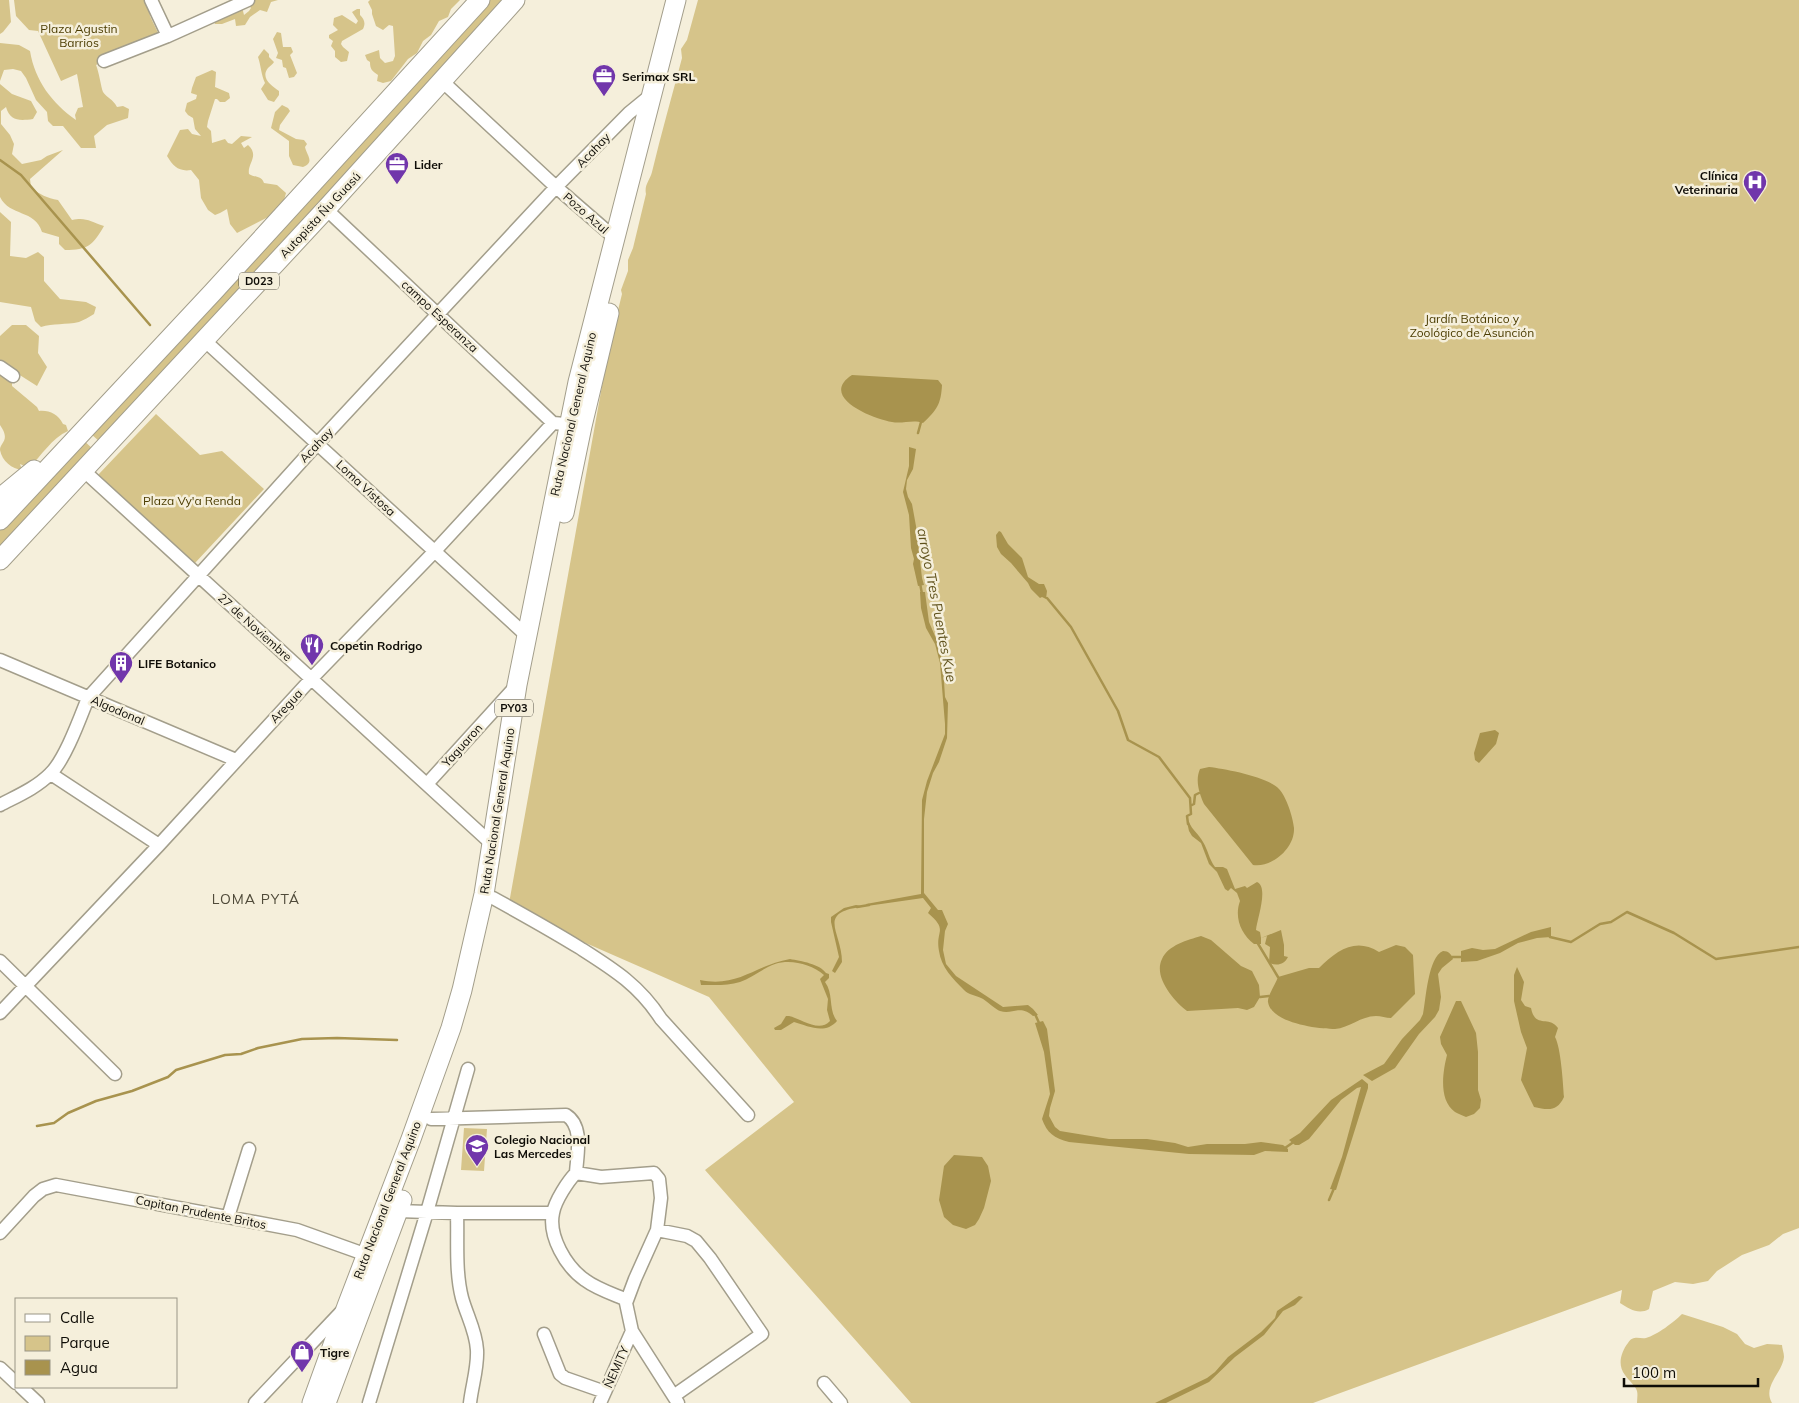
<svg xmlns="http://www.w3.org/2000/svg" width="1799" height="1403" font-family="Mulish,sans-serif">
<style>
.green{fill:#d6c48a}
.water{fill:#a8934e}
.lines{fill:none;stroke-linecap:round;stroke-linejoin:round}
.stream{stroke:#a8934e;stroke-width:2.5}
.minor-casing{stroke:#a39e8b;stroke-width:15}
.highway-casing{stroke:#a39e8b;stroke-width:21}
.minor{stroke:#fff;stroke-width:12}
.highway{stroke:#fff;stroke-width:19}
.labels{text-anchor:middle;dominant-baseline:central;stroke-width:5;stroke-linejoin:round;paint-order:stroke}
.shield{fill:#f5efdb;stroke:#545147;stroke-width:1}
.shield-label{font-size:11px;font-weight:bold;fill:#0f0d07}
.park-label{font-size:12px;fill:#4b3c01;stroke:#f5efdb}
.poi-label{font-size:12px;font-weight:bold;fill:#0f0d07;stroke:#f5efdb;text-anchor:start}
.street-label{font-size:12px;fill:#0f0d07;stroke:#f5efdb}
.water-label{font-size:14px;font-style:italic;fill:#5f511b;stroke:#f5efdb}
.neighbourhood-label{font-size:14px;letter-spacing:1px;fill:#504b3a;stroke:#f5efdb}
</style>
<rect width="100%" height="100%" fill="#f5efdb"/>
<!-- green -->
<path class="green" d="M0,0H9L11,22L3,32L0,34Z
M14,0H148L150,16L159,35L96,65C99,72 101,87 103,92C107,98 113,99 117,107L123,106L129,109L128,118L107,125L94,136L96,148H81L63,126H53L48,121L47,112L36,100L26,78L21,71L13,69L4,70L0,81V43L19,45L30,51C35,81 52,103 76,120L75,115L78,108L83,107L77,74L61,81L38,31L29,30L16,16Z
M252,0H278L271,2L267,12L260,10L250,17L245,25L236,26L235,19L222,24H215L213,20L242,7L244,15L249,11L251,8L248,4Z
M370,0H460L451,9L448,17L439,21L431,35L423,41L417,53L408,59L391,81L383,83L377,81L378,75C372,71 370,69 370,62L367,60L365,55L379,50L380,58L385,63L393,61L395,56L393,26L389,25L383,30L376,26L372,14V10L368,2Z
M488,0H505L101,443L89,432Z
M698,0H1799V1228L1783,1234L1769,1245L1742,1255L1717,1271L1708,1281L1693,1284L1675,1282L1653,1291L1649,1309C1639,1315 1629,1309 1620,1303L1622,1290L1313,1403H911L705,1170L794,1102L709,997L508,909L609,347L622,294L621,290L628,271V260L633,248L646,194C644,185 650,180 652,172C661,134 672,96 682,58L681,49L687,40Z
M357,9H360V15C364,19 366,23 363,29L342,41L341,44L343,47L349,52L347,61L341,62L335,57V51L331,46L333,41L329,38V35L338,30L333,25L334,18L342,15L356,24L358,21L352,12Z
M277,32L281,33L283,47H291L293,52L290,55L297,73L294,77L289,78L286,68L283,67L282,60L276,58L278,53L273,39Z
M264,49L269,54V57L274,62C273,64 270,66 268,68C260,78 272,86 279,91V95L274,102L268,100L261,89L265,83C261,74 261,66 258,57Z
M212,70L216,72L215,87L229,93L230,98L225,102H220L217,99H215L208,121L207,127L211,131L212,143L225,139L228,143L232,144L241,136L252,137L241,143L244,148L248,145C260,156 247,163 249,174C255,178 261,175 264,183L277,185L286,193L283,204L274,214L237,233L230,224L227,209L220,213L215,215L208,210L201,198L199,180L191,170C179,172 173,166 167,156L180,130L188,129L192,134L201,136L195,129L193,118L188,115L185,111L187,103L196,99L197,95L191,93L192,88L196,77Z
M0,84L12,94L31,101L37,112L33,119C19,121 10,121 6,107L1,111V124L10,135L14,144L12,154L22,164L41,160L47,156L63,150L30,179L31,187C40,195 47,198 58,200L72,220C87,217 90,222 104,226C93,245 88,250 65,250L59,244V237L42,232C35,209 10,217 0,197Z
M282,105L288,108L290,111L280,125L279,130L296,139L304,140L307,144L305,147C307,156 315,162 303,167L293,165L289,156V141L271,128L275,112Z
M0,212L11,222L10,256L26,258L38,252L44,257V281L60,299L86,302L96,307L94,314C89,317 84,320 79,322C66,325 53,323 41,327L35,321L31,307L0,302Z
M12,325H26L39,336L38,353L47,367L37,386L15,372L0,366V336Z
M0,367L2,377L12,380V386L37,407L39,411C49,410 58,414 63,424L66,425L68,431C52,438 41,456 29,468L20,464L22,470C12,469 2,461 0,450C0,442 11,441 0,425Z
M156,414L200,455L222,451L264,489L195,563L98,475Z
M82,439L94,450L0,549V525Z
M464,1128L487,1129L484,1171L461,1170Z
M1682,1314L1723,1327L1737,1334L1745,1344L1754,1348L1767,1344L1782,1345C1782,1348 1784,1353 1784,1357C1783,1372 1762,1386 1772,1403H1637C1637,1399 1638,1395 1637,1391C1635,1385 1629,1381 1625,1375C1617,1365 1621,1352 1628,1343C1633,1335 1639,1339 1646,1338C1657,1335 1674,1322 1682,1314Z"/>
<!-- water -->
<path class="water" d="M852,375L938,380L942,385C941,404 937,410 923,423C913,419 903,424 892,422C873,419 818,397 852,375Z
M909,447L916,449L913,469L907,480L906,489L908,497L912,504L916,526L922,578L924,585L918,586L913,564L914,559L911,548L909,515L903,492L909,466Z
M999,531L1001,532L1008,544L1022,558L1028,577L1039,584H1044L1047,591L1046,599L1042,597L1040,598L1031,589L1028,583L1011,563L1001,554L997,547L996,535Z
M920,592H925L929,622L938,643L943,666L945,697L948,703L947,738L939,762L933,773L927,792L924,819V893L938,910H942L948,924L945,931L943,950L946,964L956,976L1003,1007L1028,1005L1033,1009L1038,1015L1033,1016C1020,1004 1013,1015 1000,1011C996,1010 986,1000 981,998C975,995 969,995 964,990C953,979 941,967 939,951C935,930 949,931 928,913L931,908L923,898L867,906L866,904L921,894L922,800L927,781L945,734V724L940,663L935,644L926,628L921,608Z
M1495,730L1499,733L1496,744L1479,763L1475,760L1474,753L1480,733Z
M1209,767C1226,769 1268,777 1279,789C1286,796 1293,817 1294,828C1295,848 1272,868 1253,865L1204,804C1199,793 1195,780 1200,769Z
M1187,822H1189C1192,830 1199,834 1203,842C1208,850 1209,859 1215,867H1223L1227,869L1235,889L1245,886L1247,888L1257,882C1269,887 1257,919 1256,930L1260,932L1261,938L1281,930L1284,945V956L1288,957C1284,965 1277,966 1269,963L1270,947L1265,944L1267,936L1261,938V944H1254C1241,934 1234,917 1240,901L1237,893L1231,888L1228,891L1225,889L1217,872L1209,864L1201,843L1192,836L1189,831Z
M856,905L861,906V907C816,913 842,932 842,962L835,973L832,971L839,957L831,922V917L844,908Z
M1551,927V937L1537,938L1518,943L1500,953L1477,961L1461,962V951L1472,948L1483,950L1495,949L1531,932Z
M1201,936L1211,940L1241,966L1252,971L1259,985L1260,997L1254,1007L1247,1010L1238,1008L1187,1011C1174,1001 1153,977 1162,959C1168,945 1188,940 1201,936Z
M1396,945L1405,947L1413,955L1415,994L1391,1018C1386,1018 1381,1016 1376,1016C1361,1016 1349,1028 1335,1029C1318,1029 1271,1023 1268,1002C1267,997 1276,983 1278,977L1309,968H1319C1337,950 1356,937 1379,952Z
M1443,951C1449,951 1451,954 1453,959L1442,968L1438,974L1441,997L1439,1010L1435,1017L1419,1034L1395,1068L1372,1081L1363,1075L1384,1064L1402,1039L1420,1020L1423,1014C1426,999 1428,957 1443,951Z
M790,959C801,961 820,964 826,973L829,974V978L825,982C834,994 828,1010 837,1021C825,1035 808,1026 794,1022L781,1030H775L774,1028L781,1024L786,1016H789C802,1019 819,1033 830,1021L827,1010L828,999L820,979L824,975C811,964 791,959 775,964C763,968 752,978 740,982C728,986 714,985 701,985L700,980C738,988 755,965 790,959Z
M1517,967L1524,982L1521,1000L1525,1006L1531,1008C1535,1029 1549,1015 1558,1028L1555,1037C1561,1048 1563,1083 1564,1097C1557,1112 1548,1110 1534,1107L1521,1080L1527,1048L1521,1032L1514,1001V975Z
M1456,1001H1461L1476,1033L1478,1052V1090L1481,1100L1480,1108L1474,1114L1466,1117C1462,1115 1458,1114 1455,1112C1438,1100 1443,1071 1447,1055L1441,1044L1440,1037Z
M1043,1021L1047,1029L1055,1091L1050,1108L1049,1116L1055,1127L1060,1131L1109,1139H1147L1175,1143L1188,1147L1207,1144H1245L1261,1142L1283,1145L1288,1149V1152L1265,1151L1254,1155L1189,1154L1069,1142C1054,1138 1047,1133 1042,1119L1050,1094L1044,1052L1035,1023Z
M1362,1079L1368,1084V1088L1336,1190L1330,1189L1342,1157L1361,1087L1357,1088L1341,1100L1309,1139L1299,1145H1295L1289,1140L1300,1133L1331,1100Z
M954,1155L982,1157L988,1166L991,1181L984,1208L979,1219L975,1225L966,1229L953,1225L944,1217L939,1200L944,1166Z
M1299,1296L1303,1297L1295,1305L1283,1311L1264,1335L1235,1357L1209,1382L1166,1403H1155L1207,1378L1215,1372L1228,1357L1261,1332L1275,1318L1277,1311Z"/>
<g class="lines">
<!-- stream -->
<path class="stream" d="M0,160L21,175L150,325
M918,433L921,422
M920,583L922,594
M1047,598L1071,627L1118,711L1128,740L1159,757L1190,798L1191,814L1187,816L1188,824
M1192,805L1194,804L1195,795L1199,793
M857,907L869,905
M1550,937L1571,942L1600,924L1611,922L1627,912L1674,933L1716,959L1799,947
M1257,942L1278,977
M1450,957H1462
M1260,997L1269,996
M1035,1014L1040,1025
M37,1126L54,1123L68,1113L96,1101L132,1091L168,1077L176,1070L225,1055L241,1054L258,1048L302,1039L337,1038L397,1040
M1285,1148L1295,1141
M1329,1200L1335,1186"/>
<!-- minor casing -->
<g class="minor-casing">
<path id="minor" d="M151,0L168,36
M104,61L168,36L248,0
M442,81L556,187L616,239
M326,209L553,423
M204,340L527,636
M0,367L13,376
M83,470L493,845
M0,660L236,760
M51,774L159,845
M427,784L516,686
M0,805C17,796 36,788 50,774C65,760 80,718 88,698L318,443L556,187L629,113L651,95
M493,898C522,914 551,930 580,948C613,969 639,985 661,1019L748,1115
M0,961L115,1074
M0,1013L159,845L312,678L434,552L553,423L577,425
M431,1119L566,1115C584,1126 577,1155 576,1173C568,1181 555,1201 553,1213C548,1236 566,1267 585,1280C597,1289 613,1294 627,1300
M576,1173L601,1177L654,1173L659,1179L661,1198L657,1230L635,1279L626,1303L632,1331L678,1403
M398,1211L457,1213H553
M457,1213C458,1240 455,1271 462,1298C467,1316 476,1331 477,1350C478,1368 472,1385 470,1403
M228,1217L249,1149
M657,1230L687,1236L696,1241L710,1258L762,1334L675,1395
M0,1233L34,1196L43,1189L56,1185L297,1230L367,1255
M544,1334L560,1374L565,1378L605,1392
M0,1368L16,1383
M824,1383L841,1403
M21,1387L38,1403
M255,1403L342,1311
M369,1403L427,1212L468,1069
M600,1403L632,1331"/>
</g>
<!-- highway casing -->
<g class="highway-casing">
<path id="highway" d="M0,498L34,470
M564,513L582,426L609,313
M0,520L213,292L480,0
M0,560L326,209L515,0
M312,1403L347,1306L411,1139L451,1028L462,990L484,894L517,685L578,382L676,0
M326,1403L402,1200"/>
</g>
<!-- minor -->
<use href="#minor" class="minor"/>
<!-- highway -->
<use href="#highway" class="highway"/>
</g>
<!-- icons -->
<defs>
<g id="office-pin" transform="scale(1.25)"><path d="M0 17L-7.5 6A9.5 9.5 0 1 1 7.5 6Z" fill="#7136ab" stroke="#f5efdb"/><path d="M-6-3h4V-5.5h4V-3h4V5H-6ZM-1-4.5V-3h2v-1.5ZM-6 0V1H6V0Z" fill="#fff"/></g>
<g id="hospital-pin" transform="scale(1.25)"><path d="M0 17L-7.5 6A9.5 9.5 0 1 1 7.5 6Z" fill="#7136ab" stroke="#f5efdb"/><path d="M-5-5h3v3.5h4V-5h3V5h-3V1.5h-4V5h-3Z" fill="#fff"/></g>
<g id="restaurant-pin" transform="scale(1.25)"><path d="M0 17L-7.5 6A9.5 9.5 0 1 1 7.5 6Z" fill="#7136ab" stroke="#f5efdb"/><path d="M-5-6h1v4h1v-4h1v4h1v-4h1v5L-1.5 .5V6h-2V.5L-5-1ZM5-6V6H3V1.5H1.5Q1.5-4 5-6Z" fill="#fff"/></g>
<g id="building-pin" transform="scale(1.25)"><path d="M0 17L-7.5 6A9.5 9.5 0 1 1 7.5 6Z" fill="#7136ab" stroke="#f5efdb"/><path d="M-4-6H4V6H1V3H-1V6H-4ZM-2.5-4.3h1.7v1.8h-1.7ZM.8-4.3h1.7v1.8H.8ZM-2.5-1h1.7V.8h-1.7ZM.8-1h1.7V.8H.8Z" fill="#fff"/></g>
<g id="school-pin" transform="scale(1.25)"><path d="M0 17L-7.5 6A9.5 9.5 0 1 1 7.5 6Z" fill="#7136ab" stroke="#f5efdb"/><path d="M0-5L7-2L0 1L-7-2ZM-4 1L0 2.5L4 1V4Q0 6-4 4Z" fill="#fff"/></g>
<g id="shop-pin" transform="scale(1.25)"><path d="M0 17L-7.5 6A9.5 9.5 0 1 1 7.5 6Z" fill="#7136ab" stroke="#f5efdb"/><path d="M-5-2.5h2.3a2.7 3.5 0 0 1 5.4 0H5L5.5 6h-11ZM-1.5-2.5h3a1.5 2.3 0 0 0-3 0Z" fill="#fff"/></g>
</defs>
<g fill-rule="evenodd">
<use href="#office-pin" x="604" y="76"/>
<use href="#office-pin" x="397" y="164"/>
<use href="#hospital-pin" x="1755" y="182"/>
<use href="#restaurant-pin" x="312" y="645"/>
<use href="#building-pin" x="121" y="663"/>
<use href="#school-pin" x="477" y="1146"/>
<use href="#shop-pin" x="302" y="1352"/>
</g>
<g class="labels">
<!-- shield labels -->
<g class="shield">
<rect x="239" y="272.5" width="40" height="17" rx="4"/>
<rect x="495" y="699.5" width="38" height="17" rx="4"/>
</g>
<g class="shield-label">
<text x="259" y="281">D023</text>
<text x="514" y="708">PY03</text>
</g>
<!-- park labels -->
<g class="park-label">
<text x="79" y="28">Plaza Agustin<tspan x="79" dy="14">Barrios</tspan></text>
<text x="1472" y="318">Jardín Botánico y<tspan x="1472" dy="14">Zoológico de Asunción</tspan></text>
<text x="192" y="500">Plaza Vy'a Renda</text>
</g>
<!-- poi labels -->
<g class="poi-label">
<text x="622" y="76">Serimax SRL</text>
<text x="414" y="164">Lider</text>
<text x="1738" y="175" text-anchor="end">Clínica<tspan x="1738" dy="14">Veterinaria</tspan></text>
<text x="330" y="645">Copetin Rodrigo</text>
<text x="138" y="663">LIFE Botanico</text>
<text x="494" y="1139">Colegio Nacional<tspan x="494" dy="14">Las Mercedes</tspan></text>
<text x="320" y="1352">Tigre</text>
</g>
<!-- street labels -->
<g class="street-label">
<text transform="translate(593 150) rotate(-46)">Acahay</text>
<text transform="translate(586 213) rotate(41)">Pozo Azul</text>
<text transform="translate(320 215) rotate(-47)">Autopista Ñu Guasú</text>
<text transform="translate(440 316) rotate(43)">campo Esperanza</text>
<text transform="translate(573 414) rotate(-77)">Ruta Nacional General Aquino</text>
<text transform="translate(316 445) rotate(-47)">Acahay</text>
<text transform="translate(366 488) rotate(43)">Loma Vistosa</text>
<text transform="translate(255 627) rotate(42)">27 de Noviembre</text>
<text transform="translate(286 706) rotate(-47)">Aregua</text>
<text transform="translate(118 710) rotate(23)">Algodonal</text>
<text transform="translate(462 745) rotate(-48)">Yaguaron</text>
<text transform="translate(497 811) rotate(-81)">Ruta Nacional General Aquino</text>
<text transform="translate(387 1200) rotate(-69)">Ruta Nacional General Aquino</text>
<text transform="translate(201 1212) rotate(11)">Capitan Prudente Britos</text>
<text transform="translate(616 1367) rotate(-66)">ÑEMITY</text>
</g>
<!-- water labels -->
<g class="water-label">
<text transform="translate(937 605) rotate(79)">arroyo Tres Puentes Kue</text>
</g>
<!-- neighbourhood labels -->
<g class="neighbourhood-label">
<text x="256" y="899">LOMA PYTÁ</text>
</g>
</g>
<!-- legend -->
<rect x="15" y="1298" width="162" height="90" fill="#f5efdb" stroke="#999586"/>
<rect x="25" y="1314" width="25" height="8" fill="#ffffff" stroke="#999586"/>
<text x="60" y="1323" font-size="15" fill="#0f0d07">Calle</text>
<rect x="25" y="1336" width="25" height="15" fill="#d6c48a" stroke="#999586"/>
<text x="60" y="1348" font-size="15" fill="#0f0d07">Parque</text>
<rect x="25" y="1360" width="25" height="15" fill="#a8934e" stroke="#999586"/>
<text x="60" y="1373" font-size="15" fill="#0f0d07">Agua</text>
<!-- scale -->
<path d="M1624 1378v8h134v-8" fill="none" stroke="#0f0d07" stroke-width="2.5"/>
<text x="1632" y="1378" font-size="15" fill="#0f0d07" stroke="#f5efdb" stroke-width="4" paint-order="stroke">100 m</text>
</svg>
